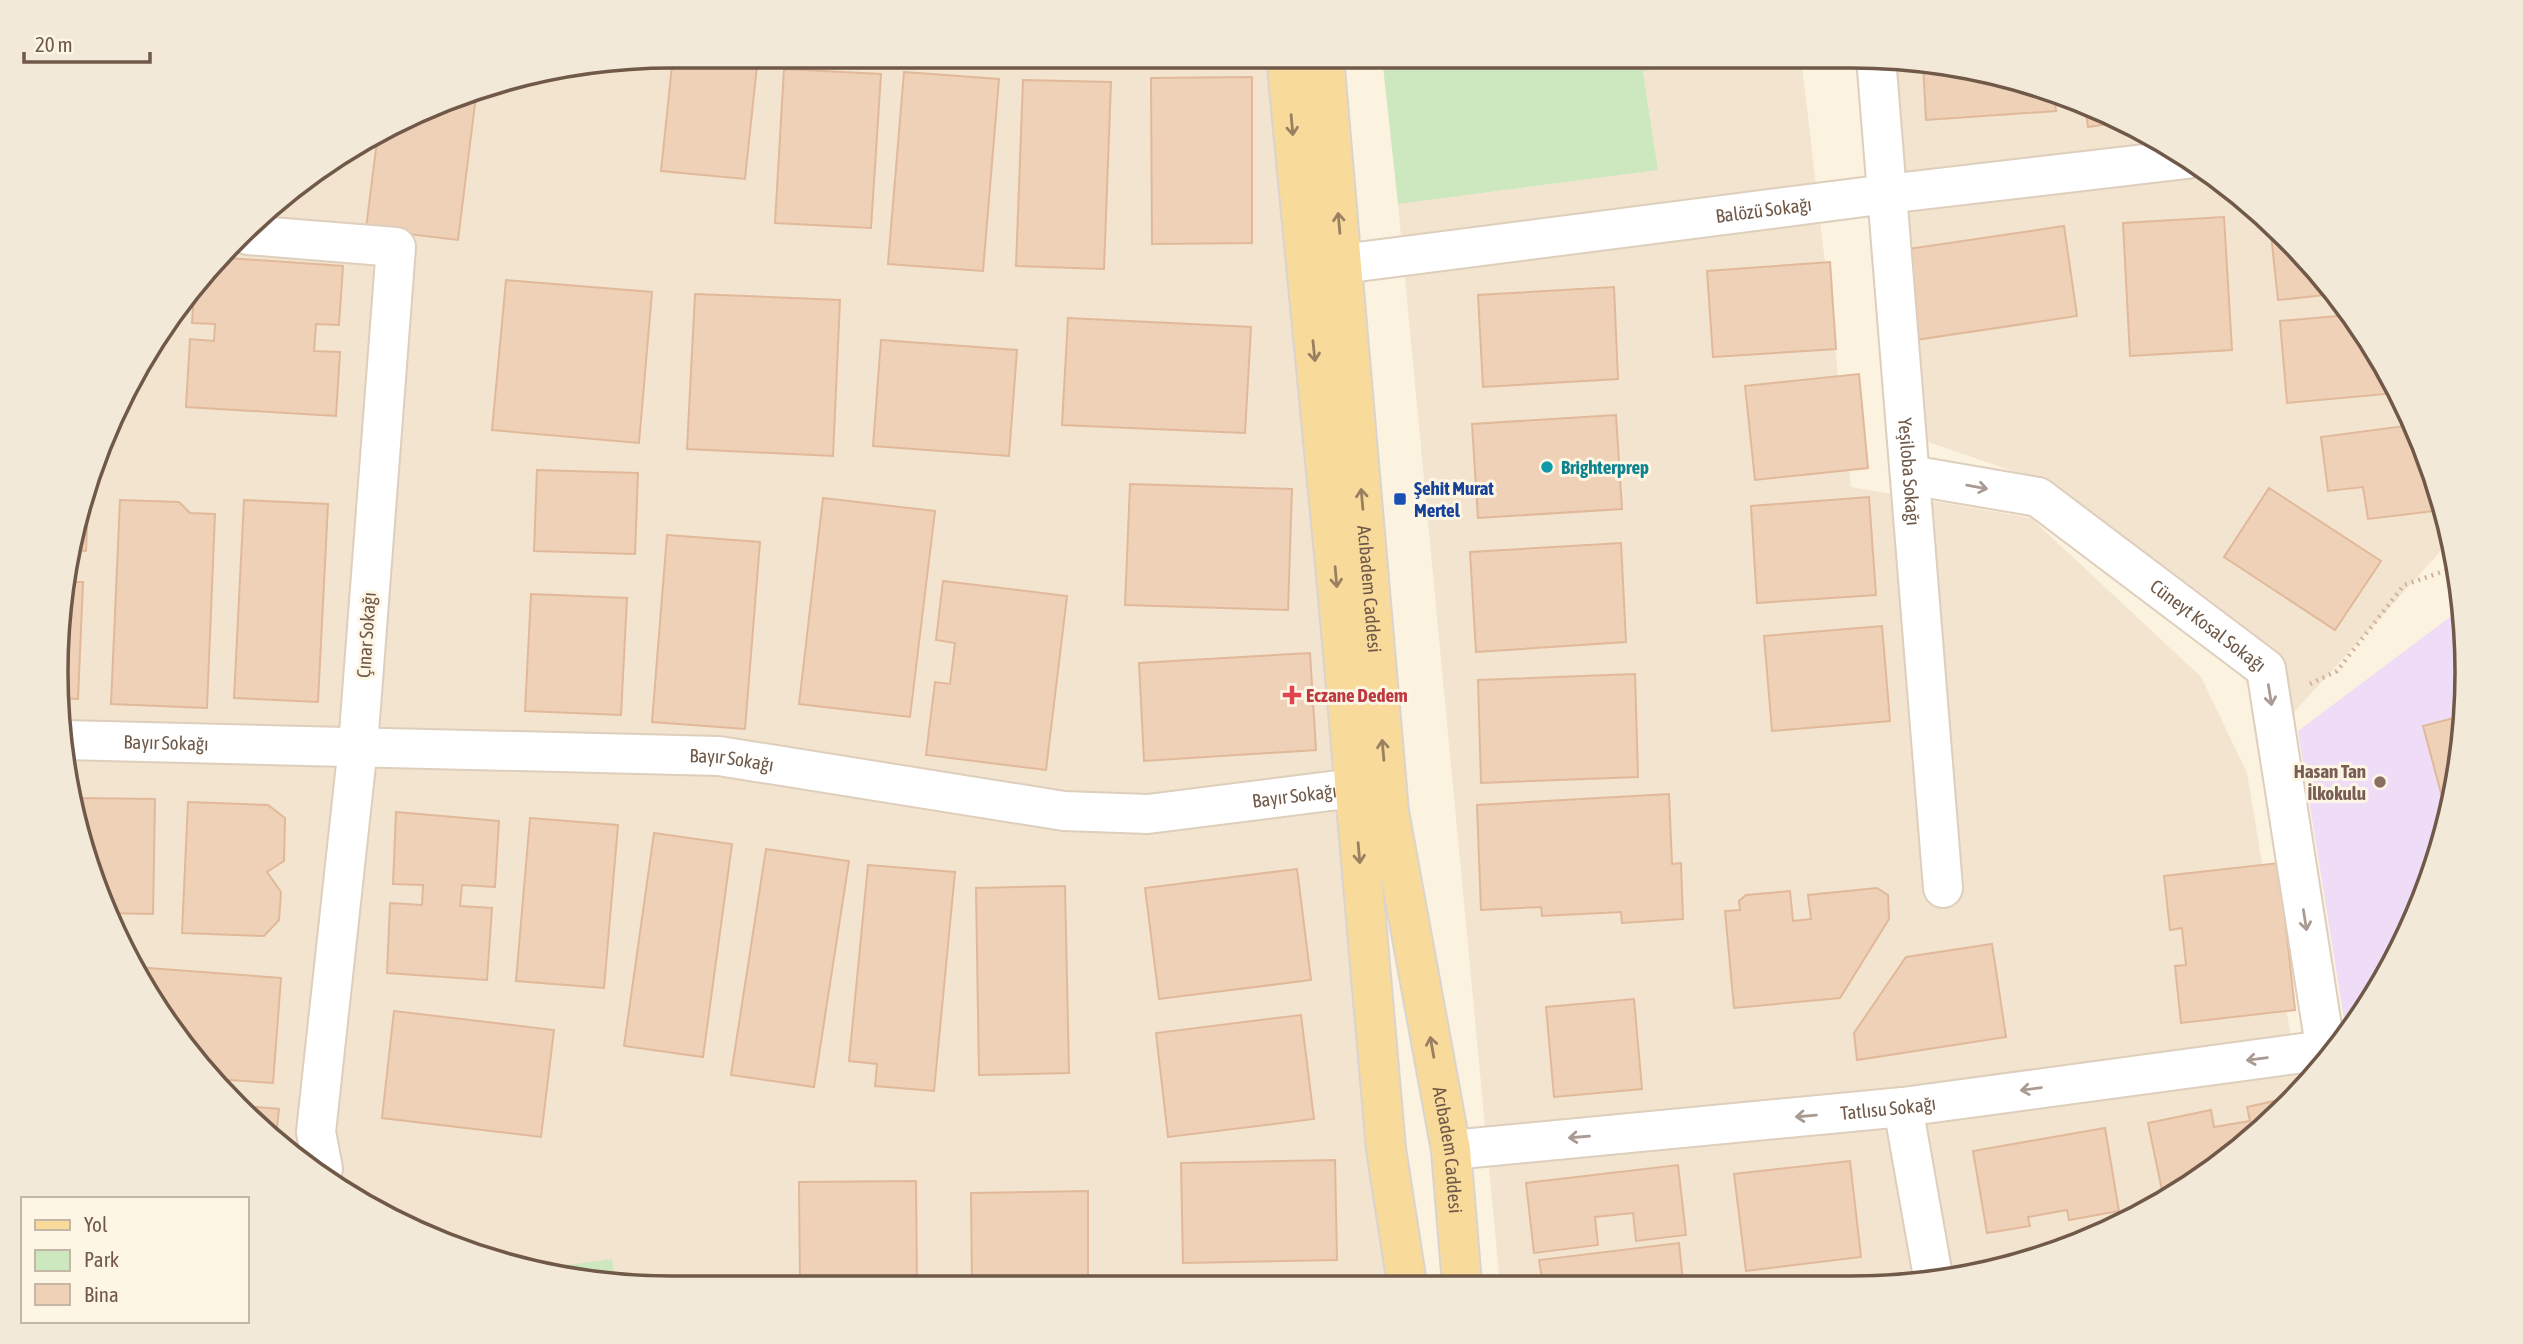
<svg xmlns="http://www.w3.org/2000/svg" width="2523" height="1344" font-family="'Asap Condensed',sans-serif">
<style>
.residential{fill:#f2e4ce}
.education{fill:#efddf7}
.green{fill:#cde7bf}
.building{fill:#efd1b8;stroke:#e1b99a;stroke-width:2}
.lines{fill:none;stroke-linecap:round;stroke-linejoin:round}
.minor-casing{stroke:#decebc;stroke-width:42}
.primary-casing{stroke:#dad4cf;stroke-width:42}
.path{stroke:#d3b59c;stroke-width:4.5;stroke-dasharray:2 5;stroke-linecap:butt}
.minor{stroke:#fff;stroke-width:38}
.primary{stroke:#f8da9a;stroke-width:38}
.oneway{stroke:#998061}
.oneway2{stroke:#a99b91}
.culture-dot{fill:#0f9aa8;stroke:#fef6e5;stroke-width:2.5}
.transit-dot{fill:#1a4fb4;stroke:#fef6e5;stroke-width:2.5}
.health-dot{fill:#e0444e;stroke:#fef6e5;stroke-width:2.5}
.education-dot{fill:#8d6e63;stroke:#fef6e5;stroke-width:2.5}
.labels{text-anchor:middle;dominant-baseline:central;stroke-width:6;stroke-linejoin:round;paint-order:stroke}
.street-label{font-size:19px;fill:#705948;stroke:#fef6e5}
.culture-label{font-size:19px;font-weight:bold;fill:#0d838f;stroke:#fef6e5;text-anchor:start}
.transit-label{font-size:19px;font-weight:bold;fill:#164399;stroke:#fef6e5;text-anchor:start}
.health-label{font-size:19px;font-weight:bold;fill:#be3a42;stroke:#fef6e5;text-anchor:start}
.education-label{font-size:19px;font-weight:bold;fill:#785e54;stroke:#fef6e5;text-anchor:end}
.rim{fill:none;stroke:#705948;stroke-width:3.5}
</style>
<rect width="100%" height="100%" fill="#fbf2e0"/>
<!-- residential -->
<path class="residential" d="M672,56L1284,57L1399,1284L632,1287L513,1267L399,1224L236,1107L160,1015L103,908L57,713L77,513L160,330L297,184L474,89Z
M1728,57H1801L1851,487L2031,518L2201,677L2247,773L2300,1091L2194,1184L2086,1241L1932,1283L1500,1284L1398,204L1658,170L1643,70Z
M1891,57L2011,77L2124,120L2226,184L2314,266L2385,364L2434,474L2450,541L2286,721L2045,482L1899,432Z"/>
<!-- education -->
<path class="education" d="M2462,608L2466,713L2446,832L2403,945L2346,1031L2298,731Z"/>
<!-- green -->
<path class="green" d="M1382,57H1728L1643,71L1658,170L1398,204Z
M612,1259L615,1284L532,1270Z"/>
<!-- building -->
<path class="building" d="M673,56H758L745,179L661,171Z
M1923,63L2011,77L2054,94L2056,111L1926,120Z
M784,69L881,74L871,228L775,223Z
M904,72L999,79L983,271L888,264Z
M1252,77V243L1152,244L1151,78Z
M1023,80L1111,82L1104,269L1016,266Z
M477,88L458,240L366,229L377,141Z
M2085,105L2124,120L2126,121L2088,127Z
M2224,217L2232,350L2130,356L2123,223Z
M2270,225L2314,266L2334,294L2278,300Z
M2064,226L2077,316L1915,340L1901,250Z
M227,258L343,266L339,325L316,324L314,351L340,352L336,416L186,407L190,339L214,341L215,324L192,323L194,293Z
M1830,262L1836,349L1713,357L1707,271Z
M506,280L652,292L639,443L492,430Z
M1614,287L1618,379L1483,387L1478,295Z
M695,294L840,300L833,456L687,449Z
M2349,315L2385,364L2397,393L2287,403L2280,321Z
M1068,318L1251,327L1245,433L1062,425Z
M881,340L1017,350L1009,456L873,446Z
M1859,374L1868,468L1755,480L1745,386Z
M1616,415L1622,509L1478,518L1472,424Z
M2412,425L2434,474L2443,510L2368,519L2363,487L2328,491L2321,437Z
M537,470L638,473L635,554L534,551Z
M1130,484L1292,489L1288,610L1125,605Z
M89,486L86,551L73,550L77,513Z
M2269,488L2381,561L2335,630L2224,557Z
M1869,497L1876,595L1757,603L1751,506Z
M823,498L935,511L910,717L799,704Z
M120,500L179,502L190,513L215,514L207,708L111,704Z
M244,500L328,504L318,702L234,698Z
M667,535L760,542L745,729L652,722Z
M1621,543L1626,642L1476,652L1470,552Z
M943,581L1067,596L1046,770L926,755L935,682L950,684L955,643L936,640Z
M70,582H83L78,699L59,698Z
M531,594L627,598L621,715L525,711Z
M1882,626L1890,721L1772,731L1764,636Z
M1310,653L1316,750L1144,761L1139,663Z
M1635,674L1638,777L1481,783L1478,680Z
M2465,715L2448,819L2423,726Z
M1669,794L1672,864L1681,863L1683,919L1622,923L1621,912L1542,916L1541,907L1481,910L1477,805Z
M77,798L155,799L153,914L106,913Z
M188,802L268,805L285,818L284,861L267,872L281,892L279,920L264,936L182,933Z
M396,812L499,821L495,887L462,885L460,906L492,908L487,980L387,973L390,903L422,905L423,885L393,884Z
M530,818L618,825L604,988L516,981Z
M654,833L732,844L703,1057L624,1046Z
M766,849L849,861L814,1087L731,1075Z
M2279,863L2295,1010L2181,1023L2175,966L2186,965L2182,928L2170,930L2164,876Z
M868,865L955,872L934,1091L875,1086L877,1064L849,1061Z
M1297,869L1311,980L1159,999L1145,888Z
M1065,886L1069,1073L979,1075L976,888Z
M1877,888L1888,895L1889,919L1840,998L1734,1008L1725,911L1740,910L1739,901L1746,895L1790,891L1793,921L1811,919L1808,895Z
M1992,944L2006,1037L1857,1060L1854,1033L1906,957Z
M135,967L281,978L273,1083L213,1079L160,1015Z
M1634,999L1642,1089L1554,1097L1546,1007Z
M394,1011L554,1030L541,1137L382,1118Z
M1301,1015L1314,1119L1168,1137L1156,1033Z
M2292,1097L2194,1184L2164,1200L2148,1123L2211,1110L2214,1127L2250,1121L2247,1107Z
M234,1105L279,1109L276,1136L236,1107Z
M2105,1128L2119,1211L2069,1220L2067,1210L2028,1217L2030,1226L1987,1233L1973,1151Z
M1335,1160L1337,1260L1183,1263L1181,1163Z
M1850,1161L1861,1257L1746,1271L1734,1174Z
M1678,1165L1686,1235L1636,1241L1633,1213L1595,1217L1598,1245L1534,1253L1526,1183Z
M916,1181L917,1286H800L799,1182Z
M1088,1191V1285L972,1286L971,1193Z
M1679,1243L1683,1282L1543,1284L1539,1260Z"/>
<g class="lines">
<!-- minor casing -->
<g class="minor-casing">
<g id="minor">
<path id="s1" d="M1876,57L1943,888"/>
<path d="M248,235L396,247L358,746L316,1132L323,1169"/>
<path id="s2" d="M1342,264L1887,194L2187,159"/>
<path id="s3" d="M1910,475L2038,497L2266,669L2327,1059"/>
<path id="s4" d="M64,740L719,756L1064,811L1148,814L1354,788L1381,807"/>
<path d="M1903,1107L1934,1282"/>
<path id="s5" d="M1451,1150L1903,1107L2325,1050"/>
</g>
</g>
<!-- primary casing -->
<g class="primary-casing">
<g id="primary">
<path d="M1286,57L1337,585L1386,1149L1407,1284"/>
<path id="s6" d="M1324,57L1389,812L1451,1150L1462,1284"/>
</g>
</g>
<!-- path -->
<path class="path" d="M2310,684L2337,671L2404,585L2456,567"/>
<!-- minor -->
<use href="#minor" class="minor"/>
<!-- primary -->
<use href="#primary" class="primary"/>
</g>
<!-- one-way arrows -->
<defs><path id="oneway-shaft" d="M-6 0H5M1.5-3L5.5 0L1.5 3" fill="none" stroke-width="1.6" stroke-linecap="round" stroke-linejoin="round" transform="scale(1.75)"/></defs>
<g class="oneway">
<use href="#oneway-shaft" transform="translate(1292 125) rotate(85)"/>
<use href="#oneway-shaft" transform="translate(1339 223) rotate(-95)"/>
<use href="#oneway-shaft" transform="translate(1314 351) rotate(84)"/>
<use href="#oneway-shaft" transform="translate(1362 499) rotate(-95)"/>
<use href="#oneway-shaft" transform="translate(1336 577) rotate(85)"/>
<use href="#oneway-shaft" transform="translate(1383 750) rotate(-95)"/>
<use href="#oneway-shaft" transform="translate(1359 853) rotate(85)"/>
<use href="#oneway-shaft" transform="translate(1432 1047) rotate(-100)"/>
</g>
<g class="oneway2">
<use href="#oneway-shaft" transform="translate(1977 487) rotate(10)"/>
<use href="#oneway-shaft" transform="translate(2270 695) rotate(81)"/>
<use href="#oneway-shaft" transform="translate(2305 920) rotate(81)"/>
<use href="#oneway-shaft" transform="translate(2257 1059) rotate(172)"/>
<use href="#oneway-shaft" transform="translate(2031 1089) rotate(172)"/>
<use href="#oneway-shaft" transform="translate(1806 1116) rotate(175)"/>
<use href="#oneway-shaft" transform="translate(1579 1137) rotate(175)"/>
</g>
<!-- markers -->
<circle class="culture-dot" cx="1547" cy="467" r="7"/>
<rect class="transit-dot" x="1393" y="492" width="14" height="14" rx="3.5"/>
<path class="health-dot" d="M1288.5 684.5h7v7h7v7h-7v7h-7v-7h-7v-7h7z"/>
<circle class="education-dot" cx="2380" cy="782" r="7"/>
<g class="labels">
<!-- street labels -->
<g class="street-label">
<text stroke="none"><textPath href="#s2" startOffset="425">Balözü Sokağı</textPath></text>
<text stroke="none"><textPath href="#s1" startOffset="416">Yeşiloba Sokağı</textPath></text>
<text stroke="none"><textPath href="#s6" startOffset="534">Acıbadem Caddesi</textPath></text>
<text stroke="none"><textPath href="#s3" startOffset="343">Cüneyt Kosal Sokağı</textPath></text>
<text transform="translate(366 635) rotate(-86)">Çınar Sokağı</text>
<text stroke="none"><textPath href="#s4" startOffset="102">Bayır Sokağı</textPath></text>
<text stroke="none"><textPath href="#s4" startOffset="668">Bayır Sokağı</textPath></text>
<text stroke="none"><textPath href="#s4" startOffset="1236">Bayır Sokağı</textPath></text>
<text stroke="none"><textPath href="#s5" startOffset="439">Tatlısu Sokağı</textPath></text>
<text stroke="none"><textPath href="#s6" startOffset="1101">Acıbadem Caddesi</textPath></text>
</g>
<!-- culture labels -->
<g class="culture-label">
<text x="1561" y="467">Brighterprep</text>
</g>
<!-- transit labels -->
<g class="transit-label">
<text x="1414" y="488">Şehit Murat<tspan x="1414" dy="22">Mertel</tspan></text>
</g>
<!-- health labels -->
<g class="health-label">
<text x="1306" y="695">Eczane Dedem</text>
</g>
<!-- education labels -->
<g class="education-label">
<text x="2366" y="771">Hasan Tan<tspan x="2366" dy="22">İlkokulu</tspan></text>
</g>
</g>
<!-- crop -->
<path d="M0 0H2523V1344H0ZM672 68H1851A604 604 0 0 1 2455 672V672A604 604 0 0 1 1851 1276H672A604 604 0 0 1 68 672V672A604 604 0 0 1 672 68Z" fill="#f3e9d8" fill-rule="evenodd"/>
<path class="rim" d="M672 68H1851A604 604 0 0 1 2455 672V672A604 604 0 0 1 1851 1276H672A604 604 0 0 1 68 672V672A604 604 0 0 1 672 68Z"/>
<!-- legend -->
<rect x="21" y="1197" width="228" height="126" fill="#fef6e5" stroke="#c5b7a6" stroke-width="2"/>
<rect x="35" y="1220" width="35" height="10" fill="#f8da9a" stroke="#c5b7a6" stroke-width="2"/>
<text x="84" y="1232" font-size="21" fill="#705948">Yol</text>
<rect x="35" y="1250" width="35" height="21" fill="#cde7bf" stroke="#c5b7a6" stroke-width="2"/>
<text x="84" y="1267" font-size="21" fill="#705948">Park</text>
<rect x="35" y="1284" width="35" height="21" fill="#efd1b8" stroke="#c5b7a6" stroke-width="2"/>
<text x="84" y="1302" font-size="21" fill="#705948">Bina</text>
<!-- scale -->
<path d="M24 52v10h126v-10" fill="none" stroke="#705948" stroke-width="3.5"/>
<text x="35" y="52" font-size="21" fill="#705948" stroke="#fef6e5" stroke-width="5" paint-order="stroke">20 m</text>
</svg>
